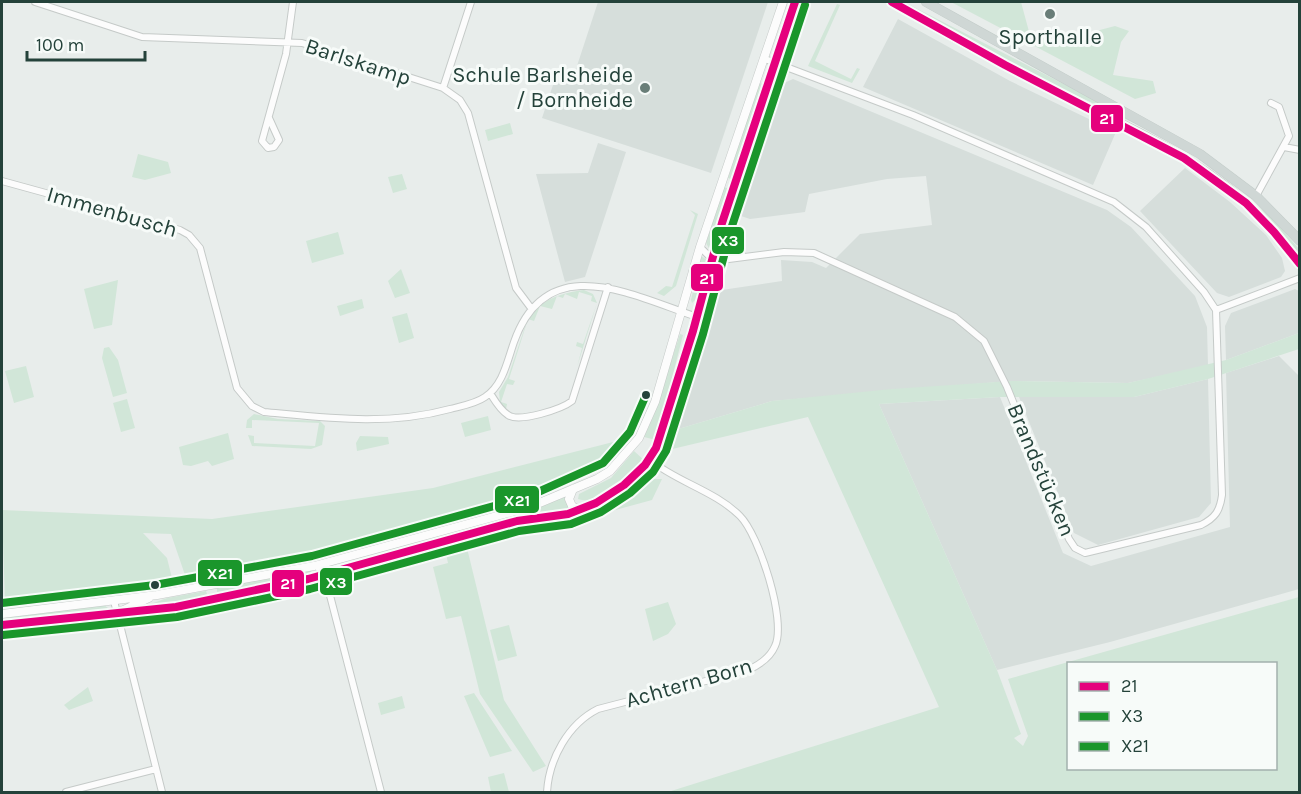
<svg xmlns="http://www.w3.org/2000/svg" width="1301" height="794" font-family="Karla,sans-serif">
<style>
.built{fill:#d6dedb}
.green{fill:#d1e6d8;fill-rule:evenodd}
.lines{fill:none;stroke-linecap:round;stroke-linejoin:round}
.minor-casing{stroke:#c5cac8;stroke-width:8}
.tertiary-casing{stroke:#c5cac8;stroke-width:9}
.primary-casing{stroke:#c3ccc9;stroke-width:10}
.minor{stroke:#fcfcfc;stroke-width:6}
.tertiary{stroke:#fcfcfc;stroke-width:8}
.primary{stroke:#cfd7d5;stroke-width:9}
.bus-1-casing{stroke:#f7fbf9;stroke-width:12}
.bus-2-casing{stroke:#f7fbf9;stroke-width:12}
.bus-3-casing{stroke:#f7fbf9;stroke-width:12}
.bus-1{stroke:#e5007d;stroke-width:8}
.bus-2{stroke:#1a962b;stroke-width:8}
.bus-3{stroke:#1a962b;stroke-width:8}
.poi-dot{fill:#697e78;stroke:#f7fbf9;stroke-width:2}
.bus-dot{fill:#24423a;stroke:#f7fbf9;stroke-width:2}
.labels{text-anchor:middle;dominant-baseline:central;stroke-width:6;stroke-linejoin:round;paint-order:stroke}
.poi-label{font-size:22px;fill:#24423a;stroke:#f7fbf9}
.street-label{font-size:22px;fill:#24423a;stroke:#f7fbf9}
.line-badge{stroke:#f7fbf9;stroke-width:2}
.badge-label{font-size:16px;text-anchor:middle;font-weight:bold;fill:#fff}
</style>
<rect width="100%" height="100%" fill="#e8edeb"/>
<!-- built -->
<path class="built" d="M598,2H768L711,173L542,118L553,85L573,78Z
M898,19L1010,81L1116,132L1093,185L863,87Z
M793,79L1107,210L1131,227L1195,296L1207,327L1208,366L1128,383L1011,381L772,401L675,430L715,291L782,281L781,260L812,262L826,268L860,234L932,225L926,176L887,179L809,194L805,212L750,219L738,215L782,84Z
M598,143L626,152L585,277L565,282L536,174L588,173Z
M1185,168L1230,202L1266,235L1282,258L1285,271L1281,277L1229,297L1217,293L1140,211Z
M1295,289L1299,291V333L1226,360L1225,326L1231,313Z
M1279,356L1299,376V589L1110,642L997,670L879,404L1000,397L1063,553L1091,566L1230,527L1226,373Z
M1208,379L1211,503L1199,517L1098,545L1074,533L1019,397H1134Z"/>
<!-- green -->
<path class="green" d="M904,2L1097,101L1148,130L1003,60Z
M951,2H1021L1031,39L1058,33L1077,36L1115,26L1129,31L1121,42L1113,75L1153,81L1156,93L1135,99Z
M837,4L840,5L815,61L851,79L857,68L860,69L852,83L808,66Z
M759,83L764,84L733,180L728,178Z
M510,123L513,134L488,141L485,130Z
M138,154L168,162L171,173L145,180L132,177Z
M402,174L407,189L393,193L388,177Z
M1225,179L1273,219L1299,249V254L1271,220Z
M724,187L730,189L710,250L706,243Z
M690,210L698,214L676,286L664,296L657,293L666,286L672,287L695,215Z
M338,232L344,254L312,263L306,241Z
M701,256L707,260L697,298L692,303L691,300Z
M401,269L410,293L395,298L388,281Z
M118,280L112,325L94,329L84,289Z
M584,290L593,294L597,303L577,367L582,348L576,346L577,342L583,344L597,303L591,301L592,296L579,292L577,299L565,294L563,298L557,296L552,309L540,306L534,321L528,319L509,379L515,381L513,385L507,384L501,402L507,404L506,409L500,403L499,392L508,377L528,318C542,299 561,293 584,290Z
M362,299L364,308L340,316L337,306Z
M407,313L414,338L399,343L392,317Z
M1299,333V349L1208,379L1134,397H1000L879,404L997,670L1021,734L1014,738L1023,746L1028,736L1008,679L1299,597V792H668L939,707L808,417L668,450L675,430L772,401L892,389L1011,381L1128,383L1226,360ZM1068,664H1276V768H1068Z
M680,334L683,335L656,440L644,437L653,417Z
M109,347L118,360L127,393L113,397L102,358L104,348Z
M26,366L34,397L14,403L5,371Z
M127,399L135,428L121,432L113,403Z
M254,414L278,419L320,421L325,426L322,445L311,449L252,446L248,435L254,436V443L315,446L319,423L252,420V428H246L247,420Z
M488,416L491,430L465,437L461,423Z
M228,433L234,459L212,466L208,461L191,466L183,465L179,447Z
M360,436L388,437L389,444L357,451L356,443Z
M629,438C606,466 592,475 558,487L267,566L185,575L171,534L143,533L167,558L172,578L5,602L2,510L212,519L433,488Z
M634,451L645,461C629,475 601,507 578,499L579,494L611,478Z
M662,479L652,500L586,518V516L616,502L642,479Z
M565,494L570,510L529,515L462,534L460,528Z
M451,530L452,536L355,562L389,547Z
M467,548L504,700L546,766L533,772L480,694L461,616L446,619L433,567L448,563L446,554Z
M309,569L312,572L309,575L217,592V588Z
M206,591L207,594L174,604L140,608L167,598Z
M668,602L676,624L668,634L653,641L645,609Z
M104,605L108,608L105,610L11,621L10,615Z
M509,625L517,656L498,661L490,630Z
M88,687L93,701L69,710L64,705Z
M474,693L512,751L490,757L464,696Z
M402,696L405,708L381,715L378,703Z
M504,773L509,792H491L488,777Z"/>
<g class="lines">
<!-- minor casing -->
<g class="minor-casing">
<path id="minor" d="M35,2L142,37L302,43L443,88L460,100L468,113L516,288L531,308
M443,88L471,2
M269,118L279,140L274,147L268,148L262,141L286,54L293,2
M1284,147L1300,150
M2,181L180,230L189,235L200,248L237,388L252,406L264,412C328,418 388,426 450,409C461,406 475,404 485,397C503,385 507,362 514,342C547,249 631,295 697,317
M1256,196L1289,136L1279,107L1271,103
M719,234L729,248L742,255
M700,247L712,259L721,260L784,252L814,253L955,317L984,341L1007,387L1069,539L1075,548L1085,553L1201,525C1215,518 1220,511 1222,495L1216,310L1204,292L1146,227L1114,202L913,115L765,59
M1216,310L1300,278
M490,393C495,401 500,410 508,415C519,423 562,409 572,401L608,287
M317,565L327,584L381,792
M114,601L162,792
M66,792L156,769
M547,792C549,759 568,724 598,709L748,670C759,665 770,658 775,646C787,621 759,535 740,516C715,491 677,482 650,460"/>
</g>
<!-- tertiary casing -->
<g class="tertiary-casing">
<path id="tertiary" d="M573,489L569,499L572,506L579,510
M117,613L149,598
M2,614L157,595L314,566L530,507L597,479L610,471L639,438L655,402L700,247L783,2
M2,625L176,607L308,579L517,521L568,514L596,503L624,485L645,465L656,448L693,331L722,223L795,2"/>
</g>
<!-- primary casing -->
<g class="primary-casing">
<path id="primary" d="M892,2C941,31 992,59 1043,85C1142,136 1234,168 1300,265
M926,2L1200,154L1256,196L1300,241"/>
</g>
<!-- minor -->
<use href="#minor" class="minor"/>
<!-- tertiary -->
<use href="#tertiary" class="tertiary"/>
<!-- primary -->
<use href="#primary" class="primary"/>
<!-- bus-1 casing -->
<g class="bus-1-casing">
<path id="bus-1" d="M892,2L1005,65L1184,158L1246,203L1274,232L1300,264
M2,625L176,607L308,579L517,521L568,514L596,503L624,485L645,465L656,448L693,331L722,223L795,2"/>
</g>
<!-- bus-2 casing -->
<g class="bus-2-casing">
<path id="bus-2" d="M3,635L177,617L310,589L519,531L571,524L601,512L630,493L653,472L666,451L703,334L732,226L805,5"/>
</g>
<!-- bus-3 casing -->
<g class="bus-3-casing">
<path id="bus-3" d="M2,603L155,585L312,556L527,497L603,463L630,432L646,395"/>
</g>
<!-- bus-1 -->
<use href="#bus-1" class="bus-1"/>
<!-- bus-2 -->
<use href="#bus-2" class="bus-2"/>
<!-- bus-3 -->
<use href="#bus-3" class="bus-3"/>
</g>
<!-- markers -->
<g class="poi-dot">
<circle cx="1050" cy="14" r="6"/>
<circle cx="645" cy="88" r="6"/>
</g>
<g class="bus-dot">
<circle cx="646" cy="395" r="5"/>
<circle cx="155" cy="585" r="5"/>
</g>
<g class="labels">
<!-- poi labels -->
<g class="poi-label">
<text x="1050" y="37">Sporthalle</text>
<text x="633" y="75" text-anchor="end">Schule Barlsheide<tspan x="633" dy="25">/ Bornheide</tspan></text>
</g>
<!-- street labels -->
<g class="street-label">
<text transform="translate(358 62) rotate(18)">Barlskamp</text>
<text transform="translate(112 212) rotate(16)">Immenbusch</text>
<text transform="translate(1041 470) rotate(67)">Brandstücken</text>
<text transform="translate(689 683) rotate(-16)">Achtern Born</text>
</g>
</g>
<g class="line-badge">
<rect x="1090" y="104" width="34" height="29" rx="6" fill="#e5007d"/>
<rect x="711" y="226" width="34" height="29" rx="6" fill="#1a962b"/>
<rect x="690" y="263" width="34" height="29" rx="6" fill="#e5007d"/>
<rect x="494" y="485" width="46" height="29" rx="6" fill="#1a962b"/>
<rect x="197" y="559" width="46" height="28" rx="6" fill="#1a962b"/>
<rect x="319" y="567" width="34" height="29" rx="6" fill="#1a962b"/>
<rect x="271" y="569" width="34" height="29" rx="6" fill="#e5007d"/>
</g>
<g class="badge-label">
<text x="1107" y="124">21</text>
<text x="728" y="246">X3</text>
<text x="707" y="284">21</text>
<text x="517" y="506">X21</text>
<text x="220" y="579">X21</text>
<text x="336" y="588">X3</text>
<text x="288" y="589">21</text>
</g>
<!-- border -->
<rect width="1301" height="794" fill="none" stroke="#24423a" stroke-width="6"/>
<!-- legend -->
<rect x="1067" y="662" width="210" height="108" fill="#f7fbf9" stroke="#a3b1ad" stroke-width="1.5"/>
<rect x="1079" y="682" width="30" height="9" fill="#e5007d" stroke="#a3b1ad" stroke-width="1.5"/>
<text x="1121" y="692" font-size="18" fill="#24423a">21</text>
<rect x="1079" y="712" width="30" height="9" fill="#1a962b" stroke="#a3b1ad" stroke-width="1.5"/>
<text x="1121" y="722" font-size="18" fill="#24423a">X3</text>
<rect x="1079" y="742" width="30" height="9" fill="#1a962b" stroke="#a3b1ad" stroke-width="1.5"/>
<text x="1121" y="752" font-size="18" fill="#24423a">X21</text>
<!-- scale -->
<path d="M27 51v9h118v-9" fill="none" stroke="#24423a" stroke-width="3"/>
<text x="36" y="51" font-size="18" fill="#24423a" stroke="#f7fbf9" stroke-width="4.5" paint-order="stroke">100 m</text>
</svg>
